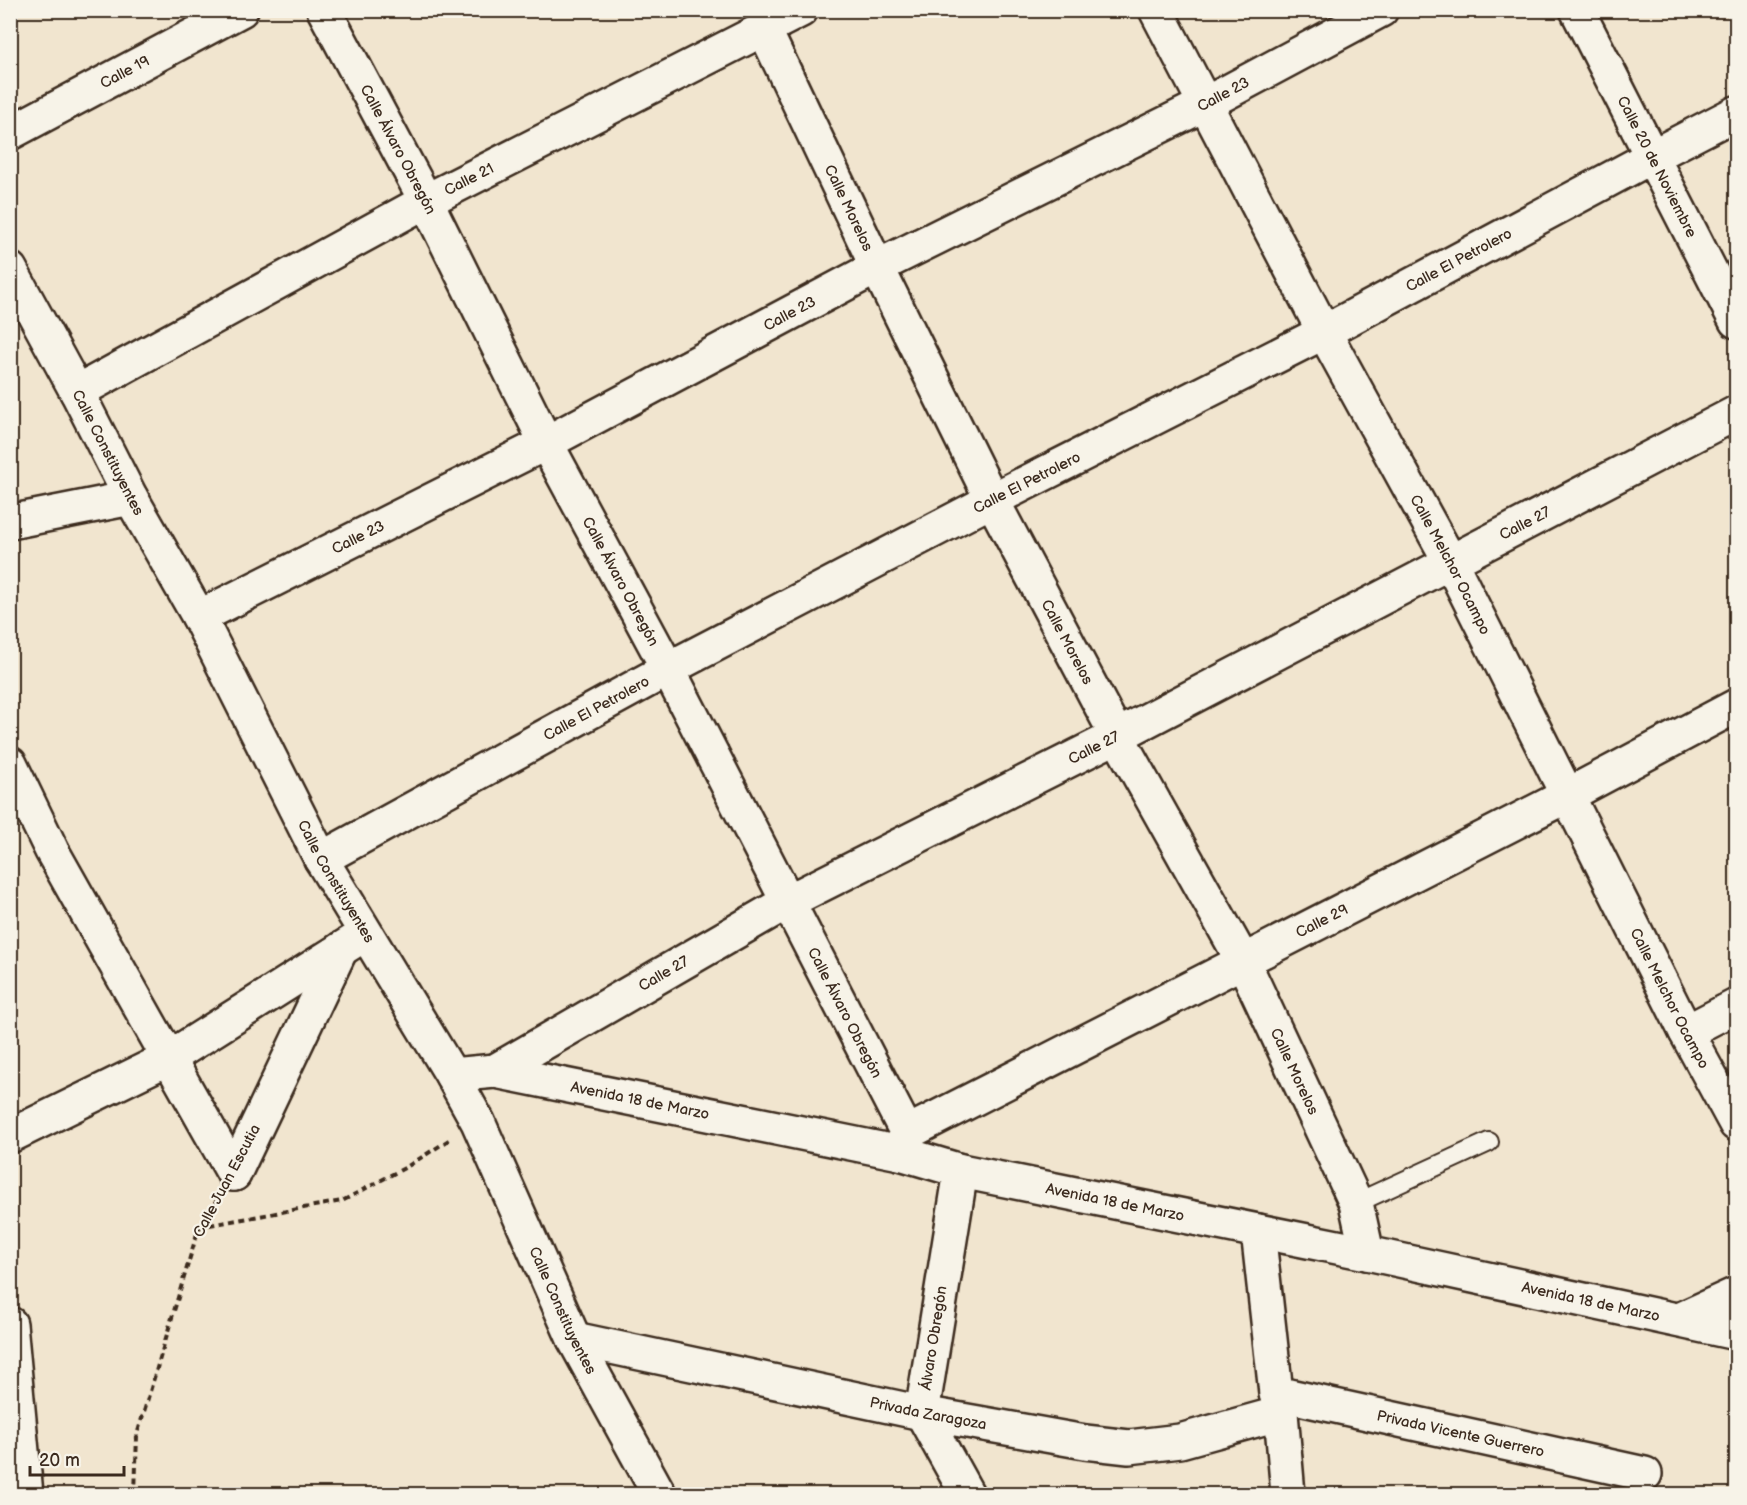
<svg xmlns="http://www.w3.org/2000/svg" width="1747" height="1505" font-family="'Balsamiq Sans',sans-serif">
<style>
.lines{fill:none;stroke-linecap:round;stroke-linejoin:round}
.service-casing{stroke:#3b2a1e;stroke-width:22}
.minor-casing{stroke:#3b2a1e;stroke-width:38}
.path{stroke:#3b2a1e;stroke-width:4;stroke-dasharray:6 4.5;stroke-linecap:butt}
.service{stroke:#f7f3e8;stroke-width:18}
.minor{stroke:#f7f3e8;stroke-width:33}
.labels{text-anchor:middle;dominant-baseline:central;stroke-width:4.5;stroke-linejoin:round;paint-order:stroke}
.street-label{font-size:15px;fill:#3b2a1e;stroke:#f7f3e8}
</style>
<rect width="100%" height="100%" fill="#f1e5cf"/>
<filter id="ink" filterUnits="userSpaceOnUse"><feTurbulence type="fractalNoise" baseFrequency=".0167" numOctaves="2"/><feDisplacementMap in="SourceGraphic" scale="12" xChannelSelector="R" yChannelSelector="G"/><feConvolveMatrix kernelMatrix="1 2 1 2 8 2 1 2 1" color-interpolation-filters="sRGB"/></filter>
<g filter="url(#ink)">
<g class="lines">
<!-- service casing -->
<g class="service-casing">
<path id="service" d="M1356,1203L1489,1142"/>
</g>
<!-- minor casing -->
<g class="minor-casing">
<g id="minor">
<path id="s1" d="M324,10L426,201L546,443L668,669L907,1133L900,1153"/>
<path id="s2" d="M1156,10L1324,332L1451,563L1686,1032L1736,1124"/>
<path id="s3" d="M1577,10L1736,321"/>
<path id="s4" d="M764,29L877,267L992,500L1117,736L1243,961L1356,1203L1367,1253"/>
<path id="s5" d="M10,133L241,10"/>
<path id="s6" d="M10,269L77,392L131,498L199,617L321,859L452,1075L478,1122L574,1339L659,1494"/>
<path id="s7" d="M77,392L426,201L801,10"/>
<path d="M10,522L131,498"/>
<path id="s8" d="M199,617L546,443L877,267L1205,104L1381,10"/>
<path d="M10,764L52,851L234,1174"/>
<path id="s9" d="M321,859L668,669L992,500L1324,332L1651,157L1736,113"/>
<path d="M1686,1032L1736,1006"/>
<path id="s10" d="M495,1071L900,1153L961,1171L1367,1253L1736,1333"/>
<path id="s11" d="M452,1075L495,1071L787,902L1117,736L1736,413"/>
<path id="s12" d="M907,1133L1568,795L1736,706"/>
<path d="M10,1136L169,1058L365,934"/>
<path d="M961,1171L922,1413L967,1494"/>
<path d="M234,1174L341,949"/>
<path d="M1258,1231L1276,1393L1281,1413L1288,1494"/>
<path d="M1679,1320L1736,1294"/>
<path d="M10,1324L26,1494"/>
<path id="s13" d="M574,1339L922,1413L1085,1442L1129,1447L1180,1441L1281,1413"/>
<path id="s14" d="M1276,1393L1645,1474"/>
</g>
</g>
<!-- path -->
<path class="path" d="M199,1227L342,1201L408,1166L452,1138
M135,1494L137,1435L199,1227L216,1201"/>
<!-- service -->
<use href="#service" class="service"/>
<!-- minor -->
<use href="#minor" class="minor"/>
</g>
</g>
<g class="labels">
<!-- street labels -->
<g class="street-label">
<text stroke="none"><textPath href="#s5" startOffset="130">Calle 19</textPath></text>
<text stroke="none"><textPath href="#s8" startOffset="1150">Calle 23</textPath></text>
<text stroke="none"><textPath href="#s1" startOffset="158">Calle Álvaro Obregón</textPath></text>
<text stroke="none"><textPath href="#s3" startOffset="176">Calle 20 de Noviembre</textPath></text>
<text stroke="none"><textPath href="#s7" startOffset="446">Calle 21</textPath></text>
<text stroke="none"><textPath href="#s4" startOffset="198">Calle Morelos</textPath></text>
<text stroke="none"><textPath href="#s9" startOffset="1286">Calle El Petrolero</textPath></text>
<text stroke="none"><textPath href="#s8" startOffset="664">Calle 23</textPath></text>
<text stroke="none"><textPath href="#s6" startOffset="208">Calle Constituyentes</textPath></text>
<text stroke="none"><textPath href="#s9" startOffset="800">Calle El Petrolero</textPath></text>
<text stroke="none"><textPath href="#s11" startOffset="1210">Calle 27</textPath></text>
<text stroke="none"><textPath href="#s8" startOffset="178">Calle 23</textPath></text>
<text stroke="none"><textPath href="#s2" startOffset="628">Calle Melchor Ocampo</textPath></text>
<text stroke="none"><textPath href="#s1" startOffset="644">Calle Álvaro Obregón</textPath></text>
<text stroke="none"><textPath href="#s4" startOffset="684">Calle Morelos</textPath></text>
<text stroke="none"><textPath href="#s9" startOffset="314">Calle El Petrolero</textPath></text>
<text stroke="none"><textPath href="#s11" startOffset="724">Calle 27</textPath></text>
<text stroke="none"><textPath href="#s6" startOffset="694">Calle Constituyentes</textPath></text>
<text stroke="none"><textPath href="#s12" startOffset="466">Calle 29</textPath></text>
<text stroke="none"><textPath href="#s11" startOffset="238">Calle 27</textPath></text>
<text stroke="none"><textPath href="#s2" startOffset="1114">Calle Melchor Ocampo</textPath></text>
<text stroke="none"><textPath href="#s1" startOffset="1130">Calle Álvaro Obregón</textPath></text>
<text stroke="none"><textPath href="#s4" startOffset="1170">Calle Morelos</textPath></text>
<text stroke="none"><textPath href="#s10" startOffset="148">Avenida 18 de Marzo</textPath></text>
<text transform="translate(227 1181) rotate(-62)">Calle Juan Escutia</text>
<text stroke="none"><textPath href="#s10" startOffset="634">Avenida 18 de Marzo</textPath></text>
<text stroke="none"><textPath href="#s10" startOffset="1120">Avenida 18 de Marzo</textPath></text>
<text stroke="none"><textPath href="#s6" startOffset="1180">Calle Constituyentes</textPath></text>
<text transform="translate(934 1338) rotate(-81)">Álvaro Obregón</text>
<text stroke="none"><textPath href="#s13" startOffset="362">Privada Zaragoza</textPath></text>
<text stroke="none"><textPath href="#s14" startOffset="189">Privada Vicente Guerrero</textPath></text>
</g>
</g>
<!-- margin -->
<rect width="1747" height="1505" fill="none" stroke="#f7f3e8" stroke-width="36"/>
<rect x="18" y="18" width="1711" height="1469" fill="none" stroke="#3b2a1e" stroke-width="2" filter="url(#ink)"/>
<!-- scale -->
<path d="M30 1466v9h94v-9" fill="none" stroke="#3b2a1e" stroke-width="3"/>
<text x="39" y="1466" font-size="18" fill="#3b2a1e" stroke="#f7f3e8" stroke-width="4.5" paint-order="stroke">20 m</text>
</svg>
